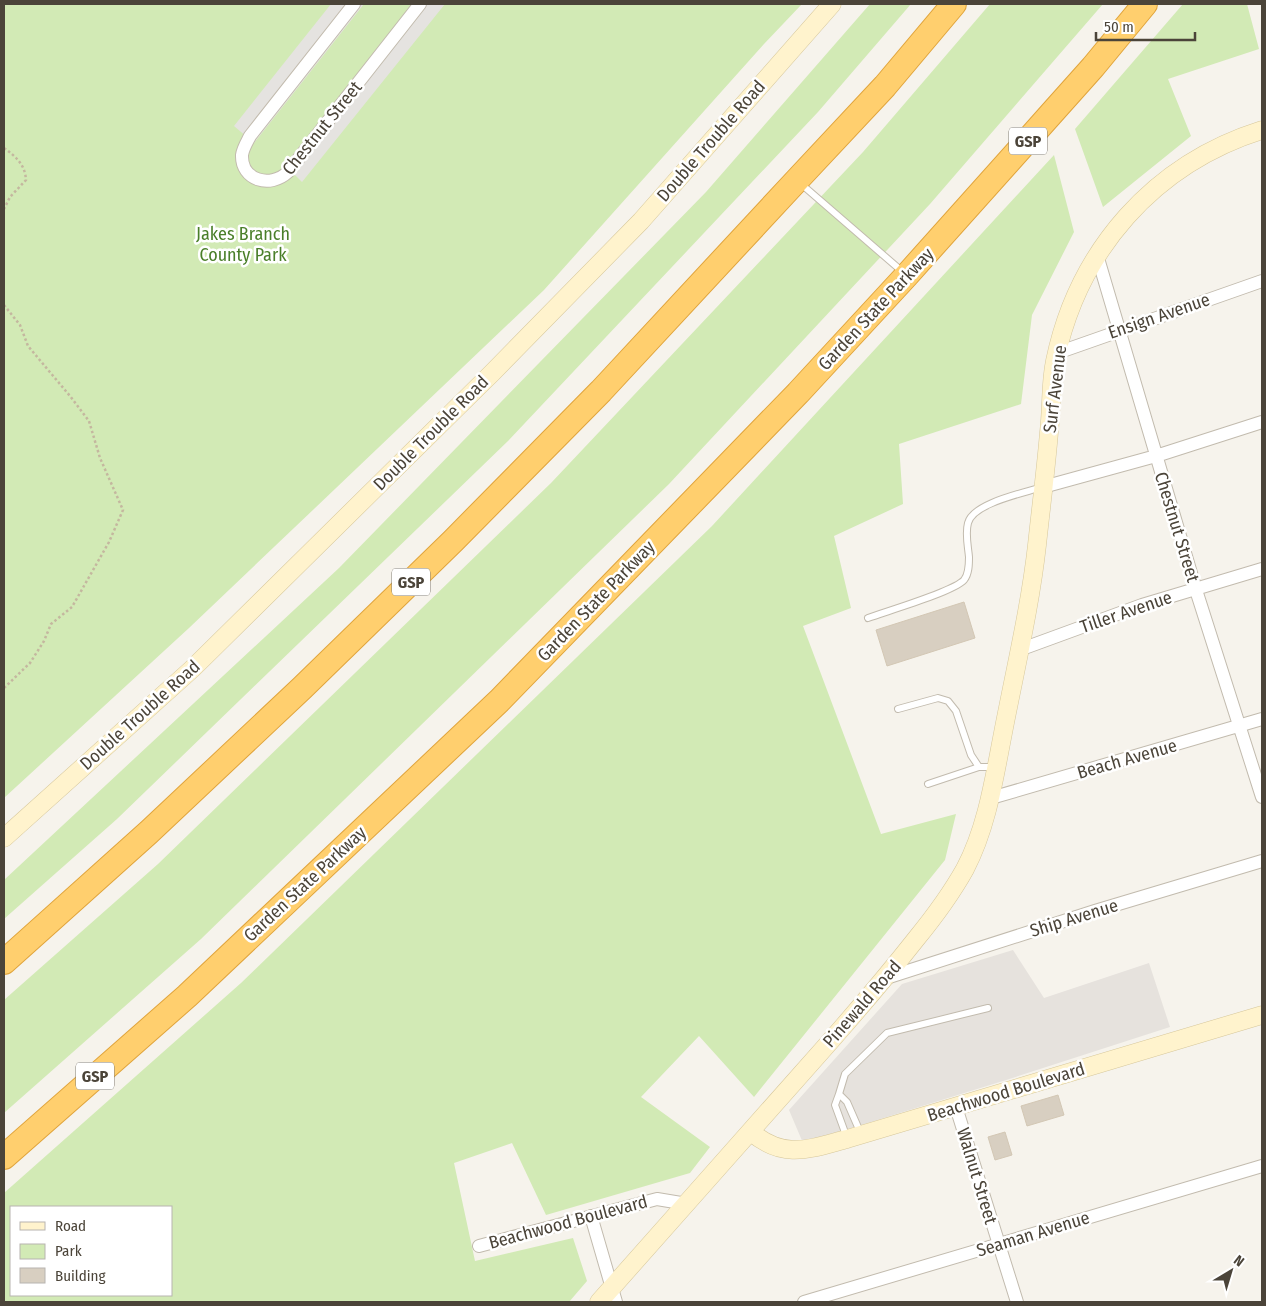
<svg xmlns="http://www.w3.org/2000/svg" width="1266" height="1306" font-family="'Fira Sans Condensed',sans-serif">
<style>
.industrial{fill:#e6e2dd}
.green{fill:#d2eab5;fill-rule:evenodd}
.parking{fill:#e5e3e0}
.building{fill:#d8cfc1;stroke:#d3c7b4}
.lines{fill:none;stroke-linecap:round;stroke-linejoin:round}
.lane-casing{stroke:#c2bbae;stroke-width:8}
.street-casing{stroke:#c2bbae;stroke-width:14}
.secondary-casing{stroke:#d6c79b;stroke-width:19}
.highway-casing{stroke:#e0a43c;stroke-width:26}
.path{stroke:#c4b79f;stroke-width:2.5;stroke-dasharray:2.5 2.5;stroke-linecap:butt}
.lane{stroke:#fff;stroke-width:6}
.street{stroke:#fff;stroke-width:12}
.secondary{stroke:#fff3cd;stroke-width:18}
.highway{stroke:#ffcf6e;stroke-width:24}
.labels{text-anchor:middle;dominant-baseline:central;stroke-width:5;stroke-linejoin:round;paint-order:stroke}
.shield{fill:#fff;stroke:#817c74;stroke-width:1}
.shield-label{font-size:16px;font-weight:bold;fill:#4b4439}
.street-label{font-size:18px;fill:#4b4439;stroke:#fff}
.park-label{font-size:18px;fill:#4a7f2a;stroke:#fff}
</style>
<rect width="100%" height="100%" fill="#f6f3ec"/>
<!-- industrial -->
<path class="industrial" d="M1013,950L1044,998L1149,963L1170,1027L1003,1081L803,1143L789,1110L902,984Z"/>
<!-- green -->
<path class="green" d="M4,4H802L764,44L544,290L189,628L4,798Z
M870,4H911L818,112L508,441L117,819L4,919V880L339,568L706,192Z
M990,4H1103L930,204L669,484L201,939L4,1113V1000L158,864L551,483L863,152Z
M1183,4H1247L1259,49L1168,79L1191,136L1103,207L1075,129Z
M1054,155L1074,232L1032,315L1021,404L899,444L903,504L834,536L851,608L803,626L881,834L956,814L945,860L754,1097L699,1036L641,1097L710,1147L690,1173L546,1215L512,1143L454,1163L475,1261L573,1238L587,1281L569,1302H4V1193L241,983L712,526ZM11,1207H171V1295H11Z"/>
<!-- parking -->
<path class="parking" d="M331,4H364L254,143L234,126Z
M412,4H445L302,182L285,165Z"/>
<!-- building -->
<path class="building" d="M964,602L975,638L887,666L876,630Z
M1058,1095L1064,1115L1027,1126L1021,1106Z
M1005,1132L1012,1155L995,1160L988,1137Z"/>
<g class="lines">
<!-- lane casing -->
<g class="lane-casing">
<path id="lane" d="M800,183L904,273
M868,618C887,611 953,592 964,580C969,574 969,564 969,557C968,546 965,534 968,523C973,503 1024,493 1042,487
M898,709L938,698L948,701L956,711L971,755L979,767H995
M928,784L979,767
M839,1094L845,1074L887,1033L988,1008
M847,1138L835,1105L839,1094L847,1102L861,1134"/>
</g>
<!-- street casing -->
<g class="street-casing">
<path id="street" d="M354,4L250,136C247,142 243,148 242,155C241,180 270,189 288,172L420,4
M1097,255L1196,590L1262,797
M1057,353L1262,281
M1043,487L1156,456L1262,422
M1019,650L1142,605L1262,569
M991,798L1262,719
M886,978L1095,911L1262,861
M956,1107L1017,1302
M591,1216L616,1302
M479,1246L657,1199L687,1204
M804,1302L1262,1166"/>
</g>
<!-- secondary casing -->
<g class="secondary-casing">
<path id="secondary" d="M4,838L192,669L492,373L641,221L832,4
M751,1132C784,1160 809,1149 847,1139L1262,1015
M599,1302C677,1213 756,1126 834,1037C862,1005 890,972 916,939C934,917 951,894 965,869C987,827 994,779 1003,733C1015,670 1030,608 1037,545C1041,507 1046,469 1049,432C1052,408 1050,384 1055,361C1078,250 1154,164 1262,130"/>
</g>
<!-- highway casing -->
<g class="highway-casing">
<path id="highway" d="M4,962L149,832L302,688L453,541L601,391L797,180L885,86L954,4
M4,1157L187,996L499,701L798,393L907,275L1051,114L1093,67L1145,4"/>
</g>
<!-- path -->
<path class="path" d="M4,148C16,157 25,164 26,180L10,197L4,209
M4,305L20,325L28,346L70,396L89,421L100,458L123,510L109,542L72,607L51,624L44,641L30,663L4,688"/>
<!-- lane -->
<use href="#lane" class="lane"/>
<!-- street -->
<use href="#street" class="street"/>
<!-- secondary -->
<use href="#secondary" class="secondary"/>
<!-- highway -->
<use href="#highway" class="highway"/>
</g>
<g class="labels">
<!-- shield labels -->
<g class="shield">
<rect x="1009" y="127.5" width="38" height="27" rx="4"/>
<rect x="392" y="568.5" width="38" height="27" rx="4"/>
<rect x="76" y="1062.5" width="38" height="27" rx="4"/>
</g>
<g class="shield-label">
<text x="1028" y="141">GSP</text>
<text x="411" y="582">GSP</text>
<text x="95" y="1076">GSP</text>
</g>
<!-- street labels -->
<g class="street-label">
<text transform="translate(322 128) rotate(-51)">Chestnut Street</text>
<text transform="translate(711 141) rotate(-49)">Double Trouble Road</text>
<text transform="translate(876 309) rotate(-47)">Garden State Parkway</text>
<text transform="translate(1159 316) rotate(-19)">Ensign Avenue</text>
<text transform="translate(1055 389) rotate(-83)">Surf Avenue</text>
<text transform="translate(431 433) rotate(-45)">Double Trouble Road</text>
<text transform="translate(1177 527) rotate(73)">Chestnut Street</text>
<text transform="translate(596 601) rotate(-46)">Garden State Parkway</text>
<text transform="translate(1126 612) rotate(-19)">Tiller Avenue</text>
<text transform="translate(140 715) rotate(-42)">Double Trouble Road</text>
<text transform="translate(1127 759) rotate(-16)">Beach Avenue</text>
<text transform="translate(305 884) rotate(-43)">Garden State Parkway</text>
<text transform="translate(1074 918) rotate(-17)">Ship Avenue</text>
<text transform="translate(862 1004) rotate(-49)">Pinewald Road</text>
<text transform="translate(1006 1092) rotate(-17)">Beachwood Boulevard</text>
<text transform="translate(977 1176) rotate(73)">Walnut Street</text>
<text transform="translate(568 1222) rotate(-15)">Beachwood Boulevard</text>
<text transform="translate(1033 1234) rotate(-17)">Seaman Avenue</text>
</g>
<!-- park labels -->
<g class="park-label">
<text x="243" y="234">Jakes Branch<tspan x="243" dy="21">County Park</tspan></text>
</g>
</g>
<!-- border -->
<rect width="1266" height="1306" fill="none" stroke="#4b4439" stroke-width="10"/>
<!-- legend -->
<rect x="10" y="1206" width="162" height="90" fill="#ffffff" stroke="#b7b4b0"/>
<rect x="20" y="1222" width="25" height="8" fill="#fff3cd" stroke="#b7b4b0"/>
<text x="55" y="1231" font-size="15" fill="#4b4439">Road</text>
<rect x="20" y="1244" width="25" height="15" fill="#d2eab5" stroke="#b7b4b0"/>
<text x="55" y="1256" font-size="15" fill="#4b4439">Park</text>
<rect x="20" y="1268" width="25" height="15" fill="#d8cfc1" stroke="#b7b4b0"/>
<text x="55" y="1281" font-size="15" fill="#4b4439">Building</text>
<!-- north arrow -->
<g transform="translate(1231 1271) rotate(38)" stroke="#ffffff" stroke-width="4" paint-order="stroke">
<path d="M0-4L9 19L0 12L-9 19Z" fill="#4b4439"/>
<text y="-8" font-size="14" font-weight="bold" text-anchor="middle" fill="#4b4439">N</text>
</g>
<!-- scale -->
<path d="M1096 32v8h99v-8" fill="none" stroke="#4b4439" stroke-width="2.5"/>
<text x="1104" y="32" font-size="15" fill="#4b4439" stroke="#ffffff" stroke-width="4" paint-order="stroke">50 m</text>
</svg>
